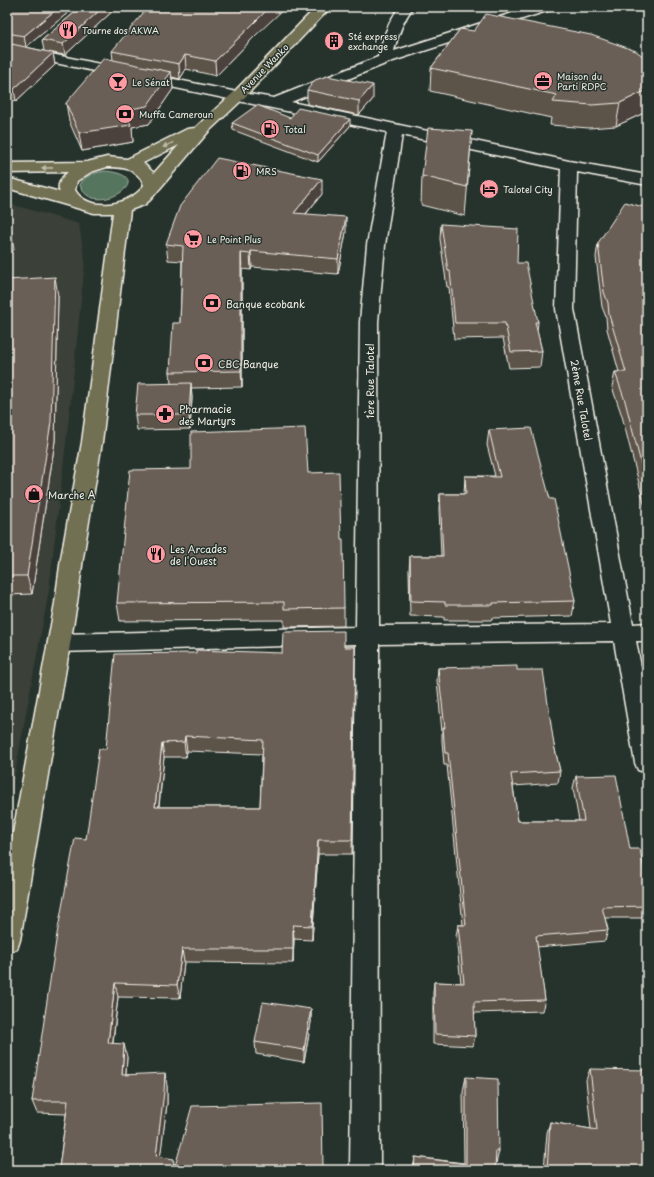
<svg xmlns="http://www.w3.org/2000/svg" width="654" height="1177" font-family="'Playpen Sans',sans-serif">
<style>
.built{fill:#3b4039}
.green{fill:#55755e;stroke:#a4b3a3}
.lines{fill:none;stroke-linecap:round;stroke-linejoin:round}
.minor-casing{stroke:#f4f1e8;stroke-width:3}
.highway-casing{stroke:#f4f1e8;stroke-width:3}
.minor{fill:#26332d;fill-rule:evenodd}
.highway{fill:#716f52;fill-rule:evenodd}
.wall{fill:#5c524a;stroke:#f4f1e8;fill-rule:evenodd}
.shaded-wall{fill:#4b423c;stroke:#f4f1e8}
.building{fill:#6b5f56;stroke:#f4f1e8;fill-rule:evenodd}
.oneway{fill:#c0bdac}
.labels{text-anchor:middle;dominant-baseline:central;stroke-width:3;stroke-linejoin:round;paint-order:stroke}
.far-poi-label{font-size:9px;fill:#f4f1e8;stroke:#26332d;text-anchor:start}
.far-street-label{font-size:9px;fill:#f4f1e8;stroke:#26332d}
.poi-label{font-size:10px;fill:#f4f1e8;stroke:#26332d;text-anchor:start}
.street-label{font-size:10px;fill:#f4f1e8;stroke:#26332d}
</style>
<rect width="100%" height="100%" fill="#26332d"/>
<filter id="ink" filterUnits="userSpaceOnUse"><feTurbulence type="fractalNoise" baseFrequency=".025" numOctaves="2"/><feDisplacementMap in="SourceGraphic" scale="8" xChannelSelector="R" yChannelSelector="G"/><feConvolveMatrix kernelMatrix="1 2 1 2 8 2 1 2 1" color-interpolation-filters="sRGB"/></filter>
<g filter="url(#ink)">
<!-- built -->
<path class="built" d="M7,203L79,224L85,261L71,398L49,590L7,816Z"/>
<!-- green -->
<path class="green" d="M105,171C165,176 91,221 80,185C85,175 94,173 105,171Z"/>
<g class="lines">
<!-- minor casing -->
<g class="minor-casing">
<path id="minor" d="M399,7H413C403,21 398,34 394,51L531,7H552L550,10L390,62L291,102L569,161L647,175V185L577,172L574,309L633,624L647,623V641H636L647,698V773L638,770L635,763L614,641L379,644L380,1170H350L356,644L59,652L51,649L48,643L51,637L59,634L356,627L360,322L367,245L387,132L7,53V45L237,92L274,98L378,57C383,38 388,23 399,7ZM402,135L561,169L556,309L611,624L379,626L378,322L385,245Z"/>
</g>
<!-- highway casing -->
<g class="highway-casing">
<path id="highway" d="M316,7H331L242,100L209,131L150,200L144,205L130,210L102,442L83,558L77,603L20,940L17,949L7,952V866L55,603L61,558L82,442L113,213H94L7,188V178L60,192C56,185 62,177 68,172L7,173V163L87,162L107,157L127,159L187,129L195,128L232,94ZM179,145L154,173L143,163ZM107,167C123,167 137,168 144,185C131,206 88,213 75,190L77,181L91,172Z"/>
</g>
<!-- minor -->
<use href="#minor" class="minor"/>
<!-- highway -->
<use href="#highway" class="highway"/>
</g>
<!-- wall -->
<path class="wall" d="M7,7H75L26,47L44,51L42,40L81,7H117L65,55L53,53L55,65L16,101L7,100L9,108L7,110Z
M460,29L646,112L616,126L589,128L550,125L551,118L430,91L431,68Z
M256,35L216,76L186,69L180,79L172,77L173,89L149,124L132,127L133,142L82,151L69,121L66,103L113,60L112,51Z
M307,90L373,99L359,115L307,104Z
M290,118L350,126L318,162L233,130L232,123Z
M472,131L465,216L421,205L422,176Z
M322,194L306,214L346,232L338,274L252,267L251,270L242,269V387L191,388L192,398L190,429L137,430L135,415L171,384L170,372L180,323L182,261L168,260L166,244Z
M647,208V515L622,416L612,387L615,372H619L607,329L606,317L602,307L596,257L598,243Z
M441,224L517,263L538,322L537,331L542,351L540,367L509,368L503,338L454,339L449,287H447L440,239Z
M7,280L58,296L55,441L32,594L7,595Z
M489,430L575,601L572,616L492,618L491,620H444V617L410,616L409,571L410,556H441L439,509L440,494H464L465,476H495L487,445Z
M308,473L344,608V626L284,627V620L120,621L117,603Z
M344,647H355L352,854H318L312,940L294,939L293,963L184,962L180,998L118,997L113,1043L127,1057L126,1075L167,1086V1104L160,1157L175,1164L323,1170H60L59,1168L66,1114L37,1113L32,1101L86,839L106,749L282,653ZM187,751L262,754L260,807H159L164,757H186Z
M438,668L517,670L554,745L560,771L558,783L513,786L518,821H579L573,788L576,776L630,849L647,887V918H605L608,930L605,941L537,947L545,1000L542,1011L474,1013L475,1036L473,1046L433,1044V993L434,982L461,983L456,936L458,925H463L447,765H444L442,741V732L437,680Z
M311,1009V1022L304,1062L256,1054L255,1042Z
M590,1069L647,1170H544L547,1133L550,1122L591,1129L586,1080Z
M466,1077L499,1151L496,1164H495V1170H413L415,1157L464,1163L463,1091Z"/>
<!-- shaded-wall -->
<path class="shaded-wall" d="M59,7H75L26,47L24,36Z
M103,7H117L65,55L63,44Z
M270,7H286L256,35L216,76L215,61L256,21Z
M53,53L55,65L16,101L14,89Z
M185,55L186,69L180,79L179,64Z
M171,72L173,89L149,124L132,127L133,142L82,151L79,133L125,110Z
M373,85V99L359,115V101Z
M647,90V111L646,112L616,126L620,103Z
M7,99L9,108L7,110Z
M350,119V126L318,162V155Z
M322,179V194L294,228V213Z
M346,217V232L338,274V259Z
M11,231L14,250L7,256V234Z
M251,251L252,267L251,270L250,254Z
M241,253L242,269V387L241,371Z
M55,277L58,296L55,441L32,594L27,576Z
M191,383L192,398L190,429L189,415Z
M185,736L187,751L186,757L184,742Z
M162,743L164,757L157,821L155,807Z
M318,840V854L312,940V926Z
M293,925L294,939L293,963Z
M182,949L184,962L180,998L177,985Z
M115,983L118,997L111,1056L108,1043Z
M311,1009V1022L304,1062V1050Z
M124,1044L127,1057L125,1087L122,1075Z
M165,1073L167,1086V1104L159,1167L156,1156Z"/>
<!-- building -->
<path class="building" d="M7,7H59L24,36L7,33Z
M81,7H103L63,44L42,40Z
M148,7H270L256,21L215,61L185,55L179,64L112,51Z
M486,14L591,35L636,51L647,59V90L620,103L592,105L553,102L557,95L431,68L460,29L474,31Z
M7,43L53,53L14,89L7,88Z
M104,58L171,72L147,106L125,110L131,125L79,133L66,103Z
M327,76L373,85L359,101L307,90L315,80Z
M257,105L290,118L298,108L350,119L318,155L232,123Z
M428,128L472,131L467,187L422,176Z
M217,158L322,179L294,213L346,217L338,259L251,251L250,254L241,253V371L170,372L173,323H180L183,246L166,244L180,206Z
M625,202L647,208V487L625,401L615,372H626L609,315L608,303L604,292L598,243Z
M441,224L518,229L517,263H526L538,322H535L542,351L511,352L505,323H455L450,271H448Z
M7,230L11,231L7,234Z
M55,277L51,422L27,576H7V280Z
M191,383L189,415H135L138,384Z
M305,428L308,473L339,472L341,539H343L344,608L284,609V602L117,603L130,470L191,469V432Z
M531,428L550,499H554L575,601L493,603V605H445V602L411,601L410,556H443L440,494H466L465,476L500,477L489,430Z
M344,631V647H355L352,840H318L312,926L293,925V949H182L177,985L115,983L108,1043L124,1044L122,1075L165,1073L164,1092L156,1156L174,1159L173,1170H85V1168H59L68,1101H32L57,934L75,838L86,839L99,749H106L115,654L196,653V650L282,653L283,632ZM185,736L263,740L260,807H155L162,743L184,742Z
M517,666V670H543L554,745L560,771L511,774L518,821H584L576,776L616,775L630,849H640L647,887V906L602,907L608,930L536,936L545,1000L474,1002L475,1036L435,1034L434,982L464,983L458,925H466L448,753H445L443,728H445L438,668Z
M263,1002L311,1009L304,1050L255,1042Z
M590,1069L647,1070V1170H547L550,1122L597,1130Z
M466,1077L498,1079L499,1151L496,1150L495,1170H414L415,1157L466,1164Z
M322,1103L323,1170H174L192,1106Z"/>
<!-- one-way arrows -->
<defs><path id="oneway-solid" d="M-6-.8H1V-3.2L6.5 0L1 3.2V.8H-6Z"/></defs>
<g class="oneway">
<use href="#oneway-solid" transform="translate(168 145) rotate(154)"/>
<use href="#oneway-solid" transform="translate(47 168) rotate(179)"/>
</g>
</g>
<!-- icons -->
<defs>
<g id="restaurant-disc" transform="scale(1)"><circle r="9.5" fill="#ff9aa2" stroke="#26332d"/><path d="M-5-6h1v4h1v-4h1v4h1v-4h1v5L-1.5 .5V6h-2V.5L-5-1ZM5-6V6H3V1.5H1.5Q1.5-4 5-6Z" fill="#111"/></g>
<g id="building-disc" transform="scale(1)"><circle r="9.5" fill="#ff9aa2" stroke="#26332d"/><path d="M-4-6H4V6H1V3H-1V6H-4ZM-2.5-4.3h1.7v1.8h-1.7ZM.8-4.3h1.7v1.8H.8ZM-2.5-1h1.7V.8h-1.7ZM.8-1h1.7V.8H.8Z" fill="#111"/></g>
<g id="office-disc" transform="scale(1)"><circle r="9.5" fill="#ff9aa2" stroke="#26332d"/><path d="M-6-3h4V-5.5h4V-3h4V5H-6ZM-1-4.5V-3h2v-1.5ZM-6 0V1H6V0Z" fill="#111"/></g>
<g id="bar-disc" transform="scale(1)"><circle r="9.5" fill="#ff9aa2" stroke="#26332d"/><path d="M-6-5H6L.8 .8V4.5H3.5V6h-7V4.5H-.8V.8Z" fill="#111"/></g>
<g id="bank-disc" transform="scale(1)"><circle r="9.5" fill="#ff9aa2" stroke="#26332d"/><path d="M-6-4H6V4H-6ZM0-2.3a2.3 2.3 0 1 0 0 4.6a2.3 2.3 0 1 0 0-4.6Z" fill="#111"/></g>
<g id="fuel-disc" transform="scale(1)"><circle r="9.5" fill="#ff9aa2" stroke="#26332d"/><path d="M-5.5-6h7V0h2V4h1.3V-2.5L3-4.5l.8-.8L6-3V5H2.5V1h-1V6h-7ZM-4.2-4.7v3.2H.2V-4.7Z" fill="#111"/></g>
<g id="hotel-disc" transform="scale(1)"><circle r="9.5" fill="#ff9aa2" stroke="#26332d"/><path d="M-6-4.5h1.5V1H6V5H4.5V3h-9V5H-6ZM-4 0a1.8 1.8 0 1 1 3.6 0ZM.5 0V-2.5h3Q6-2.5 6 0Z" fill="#111"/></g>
<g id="supermarket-disc" transform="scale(1)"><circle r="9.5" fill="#ff9aa2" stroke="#26332d"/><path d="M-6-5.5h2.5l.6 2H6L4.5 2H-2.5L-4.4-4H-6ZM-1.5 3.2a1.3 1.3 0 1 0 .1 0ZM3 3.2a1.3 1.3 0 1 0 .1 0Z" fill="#111"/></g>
<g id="pharmacy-disc" transform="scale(1)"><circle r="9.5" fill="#ff9aa2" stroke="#26332d"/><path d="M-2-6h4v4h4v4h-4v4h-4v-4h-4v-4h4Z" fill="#111"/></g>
<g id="shop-disc" transform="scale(1)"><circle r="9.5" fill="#ff9aa2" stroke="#26332d"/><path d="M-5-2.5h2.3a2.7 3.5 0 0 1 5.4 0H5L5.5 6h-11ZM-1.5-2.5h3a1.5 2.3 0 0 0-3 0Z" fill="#111"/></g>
</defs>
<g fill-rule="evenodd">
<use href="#restaurant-disc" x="68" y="30"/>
<use href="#building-disc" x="334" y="41"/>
<use href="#office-disc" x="543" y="81"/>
<use href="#bar-disc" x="118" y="82"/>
<use href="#bank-disc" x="125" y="114"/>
<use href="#fuel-disc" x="270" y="129"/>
<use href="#fuel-disc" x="242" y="171"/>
<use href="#hotel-disc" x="489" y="189"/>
<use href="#supermarket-disc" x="193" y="239"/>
<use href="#bank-disc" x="212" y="303"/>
<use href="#bank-disc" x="204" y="363"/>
<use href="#pharmacy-disc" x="165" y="414"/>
<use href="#shop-disc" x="34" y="494"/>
<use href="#restaurant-disc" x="156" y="554"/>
</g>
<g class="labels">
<!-- far-poi labels -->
<g class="far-poi-label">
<text x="82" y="30">Tourne dos AKWA</text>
<text x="348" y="36">Sté express<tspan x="348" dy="10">exchange</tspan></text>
<text x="557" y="76">Maison du<tspan x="557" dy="10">Parti RDPC</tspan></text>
<text x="132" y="82">Le Sénat</text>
<text x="139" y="114">Muffa Cameroun</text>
<text x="284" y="129">Total</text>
<text x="256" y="171">MRS</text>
<text x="503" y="189">Talotel City</text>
<text x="207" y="239">Le Point Plus</text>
</g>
<!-- far-street labels -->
<g class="far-street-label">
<text transform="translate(264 68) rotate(-46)">Avenue Wanko</text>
</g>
<!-- poi labels -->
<g class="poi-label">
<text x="226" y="303">Banque ecobank</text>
<text x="218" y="363">CBC Banque</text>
<text x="179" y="408">Pharmacie<tspan x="179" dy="12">des Martyrs</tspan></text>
<text x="48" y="494">Marche A</text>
<text x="170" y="548">Les Arcades<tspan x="170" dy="12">de l'Ouest</tspan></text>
</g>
<!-- street labels -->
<g class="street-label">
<text transform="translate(369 381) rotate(-90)">1ère Rue Talotel</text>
<text transform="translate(582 400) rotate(80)">2ème Rue Talotel</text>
</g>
</g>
<!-- margin -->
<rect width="654" height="1177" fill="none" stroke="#26332d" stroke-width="24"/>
<rect x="12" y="12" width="630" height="1153" fill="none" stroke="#f4f1e8" stroke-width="1.5" filter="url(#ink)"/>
</svg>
